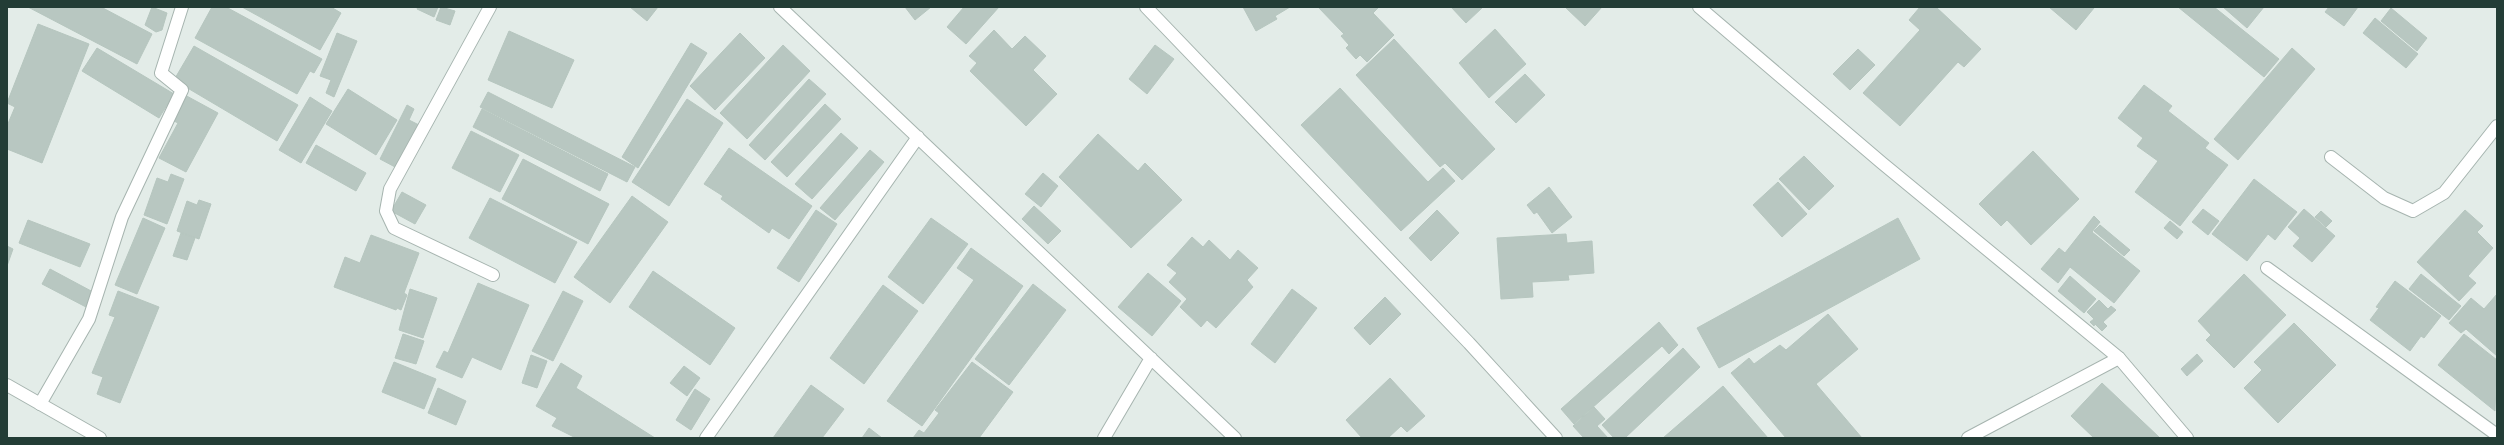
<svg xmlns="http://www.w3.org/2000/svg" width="2504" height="445" font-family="Mulish,sans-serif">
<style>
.building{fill:#b8c7c1;stroke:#b6c6bf}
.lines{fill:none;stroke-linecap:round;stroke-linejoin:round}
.service-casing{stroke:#a6b4af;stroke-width:14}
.minor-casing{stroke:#a6b4af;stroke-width:14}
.service{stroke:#fff;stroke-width:12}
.minor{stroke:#fff;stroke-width:12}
</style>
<rect width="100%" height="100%" fill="#e3ece8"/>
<!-- building -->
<path class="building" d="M28,7H101L152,34L137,64Z
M152,7L167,13L162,30L156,32L145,25Z
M212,7H226L322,59L314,73L310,71L297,94L195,38Z
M242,7H331L341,13L320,50Z
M418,7H438L434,17L417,9Z
M441,7L455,11L450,25L436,20Z
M630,7H658L647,21Z
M905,7H931L915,20Z
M964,7H999L966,44L947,27Z
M1243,7H1290L1275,16L1277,19L1256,31Z
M1318,7H1379L1373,13L1394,35L1367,62L1360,55L1356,59L1346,48L1349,45L1341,36L1344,34Z
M1451,7H1483L1466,23Z
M1565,7H1602L1585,26Z
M1920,7H1936L1981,49L1964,67L1958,62L1900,126L1863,93L1920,30L1909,20Z
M2049,7H2093L2094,8L2076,30Z
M2178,7H2214L2279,59L2264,77Z
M2223,7H2264L2247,28Z
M2329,7H2358L2344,26L2325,12Z
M2391,8L2427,38L2417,51L2381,21Z
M2375,18L2418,54L2406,68L2363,33Z
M38,24L89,44L42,163L7,149V126L15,107L7,103Z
M1495,29L1526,64L1489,98L1459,63Z
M994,30L1012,49L1025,36L1046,56L1033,70L1057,94L1026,126L970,71L977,63L969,56Z
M509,31L574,60L552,108L488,80Z
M337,33L357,41L334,97L326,93L331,80L320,76Z
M740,33L765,58L715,110L690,86Z
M1394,39L1495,149L1462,180L1445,163L1440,167L1356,75Z
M691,43L707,53L638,168L622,157Z
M783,45L810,71L747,139L720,113Z
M1155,45L1174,59L1147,94L1129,79Z
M194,46L298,105L277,141L174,80Z
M97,48L174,94L159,118L82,71Z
M2292,48L2315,69L2238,160L2214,139Z
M1858,49L1875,65L1850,90L1833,74Z
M1525,74L1545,95L1516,123L1495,102Z
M809,79L826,94L765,160L749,145Z
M2144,85L2172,106L2168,111L2209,143L2205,148L2228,165L2180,226L2135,192L2158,161L2137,146L2143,138L2118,118Z
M1340,88L1428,182L1443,168L1455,181L1401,231L1301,125Z
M348,89L397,120L376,155L326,124Z
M488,92L635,167L627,182L480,107Z
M183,94L218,113L186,172L159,158L178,123L170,119Z
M310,97L332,111L301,163L279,150Z
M687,99L723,123L669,206L632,182Z
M825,104L841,119L787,177L771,162Z
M407,105L414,109L409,120L419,125L397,168L380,159Z
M482,109L608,174L600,191L473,127Z
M471,131L519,155L500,192L452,168Z
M841,133L858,148L812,199L795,184Z
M1098,134L1138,171L1145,163L1182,200L1131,248L1059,177Z
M316,145L366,173L356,191L306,163Z
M729,148L812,206L789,239L772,228L769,233L721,199L723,196L704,184Z
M870,150L884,162L835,220L820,208Z
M2033,151L2079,199L2031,245L2007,220L2001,226L1979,204Z
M1804,156L1834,186L1809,210L1779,179Z
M523,159L609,204L588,244L502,199Z
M1043,173L1058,186L1041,207L1025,194Z
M171,174L184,179L167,224L144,215L157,178L168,182Z
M2254,179L2297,212L2275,240L2268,234L2247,261L2212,234Z
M1778,182L1807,214L1782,237L1753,205Z
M1549,187L1572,217L1552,233L1537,212L1534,214L1527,205Z
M402,192L426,205L415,224L391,211Z
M632,196L668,222L610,303L574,277Z
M490,198L577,242L555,283L469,238Z
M199,200L211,204L199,239L177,231L187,201L197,205Z
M1034,206L1061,231L1048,244L1022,219Z
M2203,209L2219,221L2208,235L2192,222Z
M2304,209L2335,236L2312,262L2293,246L2300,238L2288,227Z
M816,210L837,224L799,282L777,268Z
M1437,210L1459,233L1431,261L1409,238Z
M2465,210L2483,226L2477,232L2493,248L2468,276L2476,283L2459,301L2417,262Z
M2321,211L2332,221L2326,227L2315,217Z
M2094,216L2100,222L2092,232L2140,271L2114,303L2070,267L2058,283L2041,269L2059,248L2065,253Z
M143,218L165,228L137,294L115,285Z
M931,218L968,244L923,304L888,277Z
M1898,218L1920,259L1719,368L1697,328Z
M28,220L90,244L80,267L19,243Z
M2170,221L2183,232L2177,239L2164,228Z
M2100,225L2130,250L2124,256L2094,231Z
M181,233L195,238L187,260L173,256Z
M1566,234L1567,243L1592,241L1594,273L1568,275L1569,280L1532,282L1533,297L1501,299L1497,238Z
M371,235L419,253L404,293L407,295L401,310L397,308L396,310L334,287L345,257L360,263Z
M1192,237L1203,247L1209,240L1230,260L1238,250L1258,268L1247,280L1253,287L1216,328L1207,320L1201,327L1180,307L1187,299L1169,282L1177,273L1167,265Z
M7,246L13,249L7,266Z
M971,248L1023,286L922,426L887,401L974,280L957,268Z
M50,269L93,292L86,307L42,284Z
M653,271L735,328L710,365L629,307Z
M1148,273L1181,301L1152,336L1118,307Z
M2244,274L2286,315L2234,368L2206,340L2211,335L2198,321Z
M2421,274L2461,306L2449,320L2409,289Z
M2070,276L2096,299L2084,313L2058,291Z
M2395,281L2441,316L2424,338L2421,336L2410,351L2370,320L2379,308L2376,307Z
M478,283L529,305L501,370L472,357L462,378L436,367L444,351L448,353Z
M1033,284L1066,310L1009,385L975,359Z
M883,285L918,311L864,384L830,358Z
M410,289L437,298L423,338L399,330Z
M1292,289L1317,308L1275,363L1251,344Z
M118,291L159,307L120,403L97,394L103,377L92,373L115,317L109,315Z
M563,291L583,301L553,361L532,351Z
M2497,294V356L2466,329L2461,333L2449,323L2471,298L2484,309Z
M1385,297L1401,314L1370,345L1354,328Z
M2099,300L2108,309L2111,306L2116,310L2103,322L2107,326L2102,331L2095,324L2094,326L2090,322L2094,319L2087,312Z
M1828,314L1858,349L1816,384L1862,438H1786L1731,373L1749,358L1754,364L1780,345L1786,350Z
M1659,322L1678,345L1669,354L1662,346L1574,424L1561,409Z
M2294,323L2336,365L2278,423L2244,388L2262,370L2254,362Z
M403,334L424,341L416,364L395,358Z
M2464,334L2497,360L2495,411L2438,365Z
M1683,348L1700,367L1625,438H1614L1602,425Z
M2197,354L2203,361L2187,376L2181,369Z
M531,355L547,361L537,388L522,383Z
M394,362L436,379L424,409L382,392Z
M972,362L1013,392L979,438H913L919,430L924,433L939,413L935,410Z
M561,363L582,376L576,388L655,438H576L552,426L557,418L536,406Z
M684,366L700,378L687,396L670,383Z
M1390,378L1425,416L1407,432L1401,426L1388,438H1362L1346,420Z
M2102,383L2160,438H2094L2071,416Z
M811,385L844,409L822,438H773Z
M1723,386L1768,438H1731L1730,436L1727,438H1663Z
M438,388L466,401L456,425L428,413Z
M695,389L710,399L691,430L676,420Z
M1594,407L1605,419L1597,426L1608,438H1584L1573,426Z
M869,428L882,438H862Z"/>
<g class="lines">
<!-- service casing -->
<g class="service-casing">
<path id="service" d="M490,7L390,189L386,211L394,228L493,275
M2331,157L2384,198L2413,211L2444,193L2497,126
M40,404L89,319L122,217L182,90L161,73L182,7
M1968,438L2119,358"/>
</g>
<!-- minor casing -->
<g class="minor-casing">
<path id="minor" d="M780,7L1235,438
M1146,7L1469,343L1556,438
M1699,7L1882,163L2119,358L2187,438
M2267,268L2497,435
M7,385L100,438
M706,438L918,137
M1104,438L1151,358"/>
</g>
<!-- service -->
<use href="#service" class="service"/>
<!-- minor -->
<use href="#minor" class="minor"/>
</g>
<!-- border -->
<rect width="2504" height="445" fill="none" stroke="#233d36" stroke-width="16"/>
</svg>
